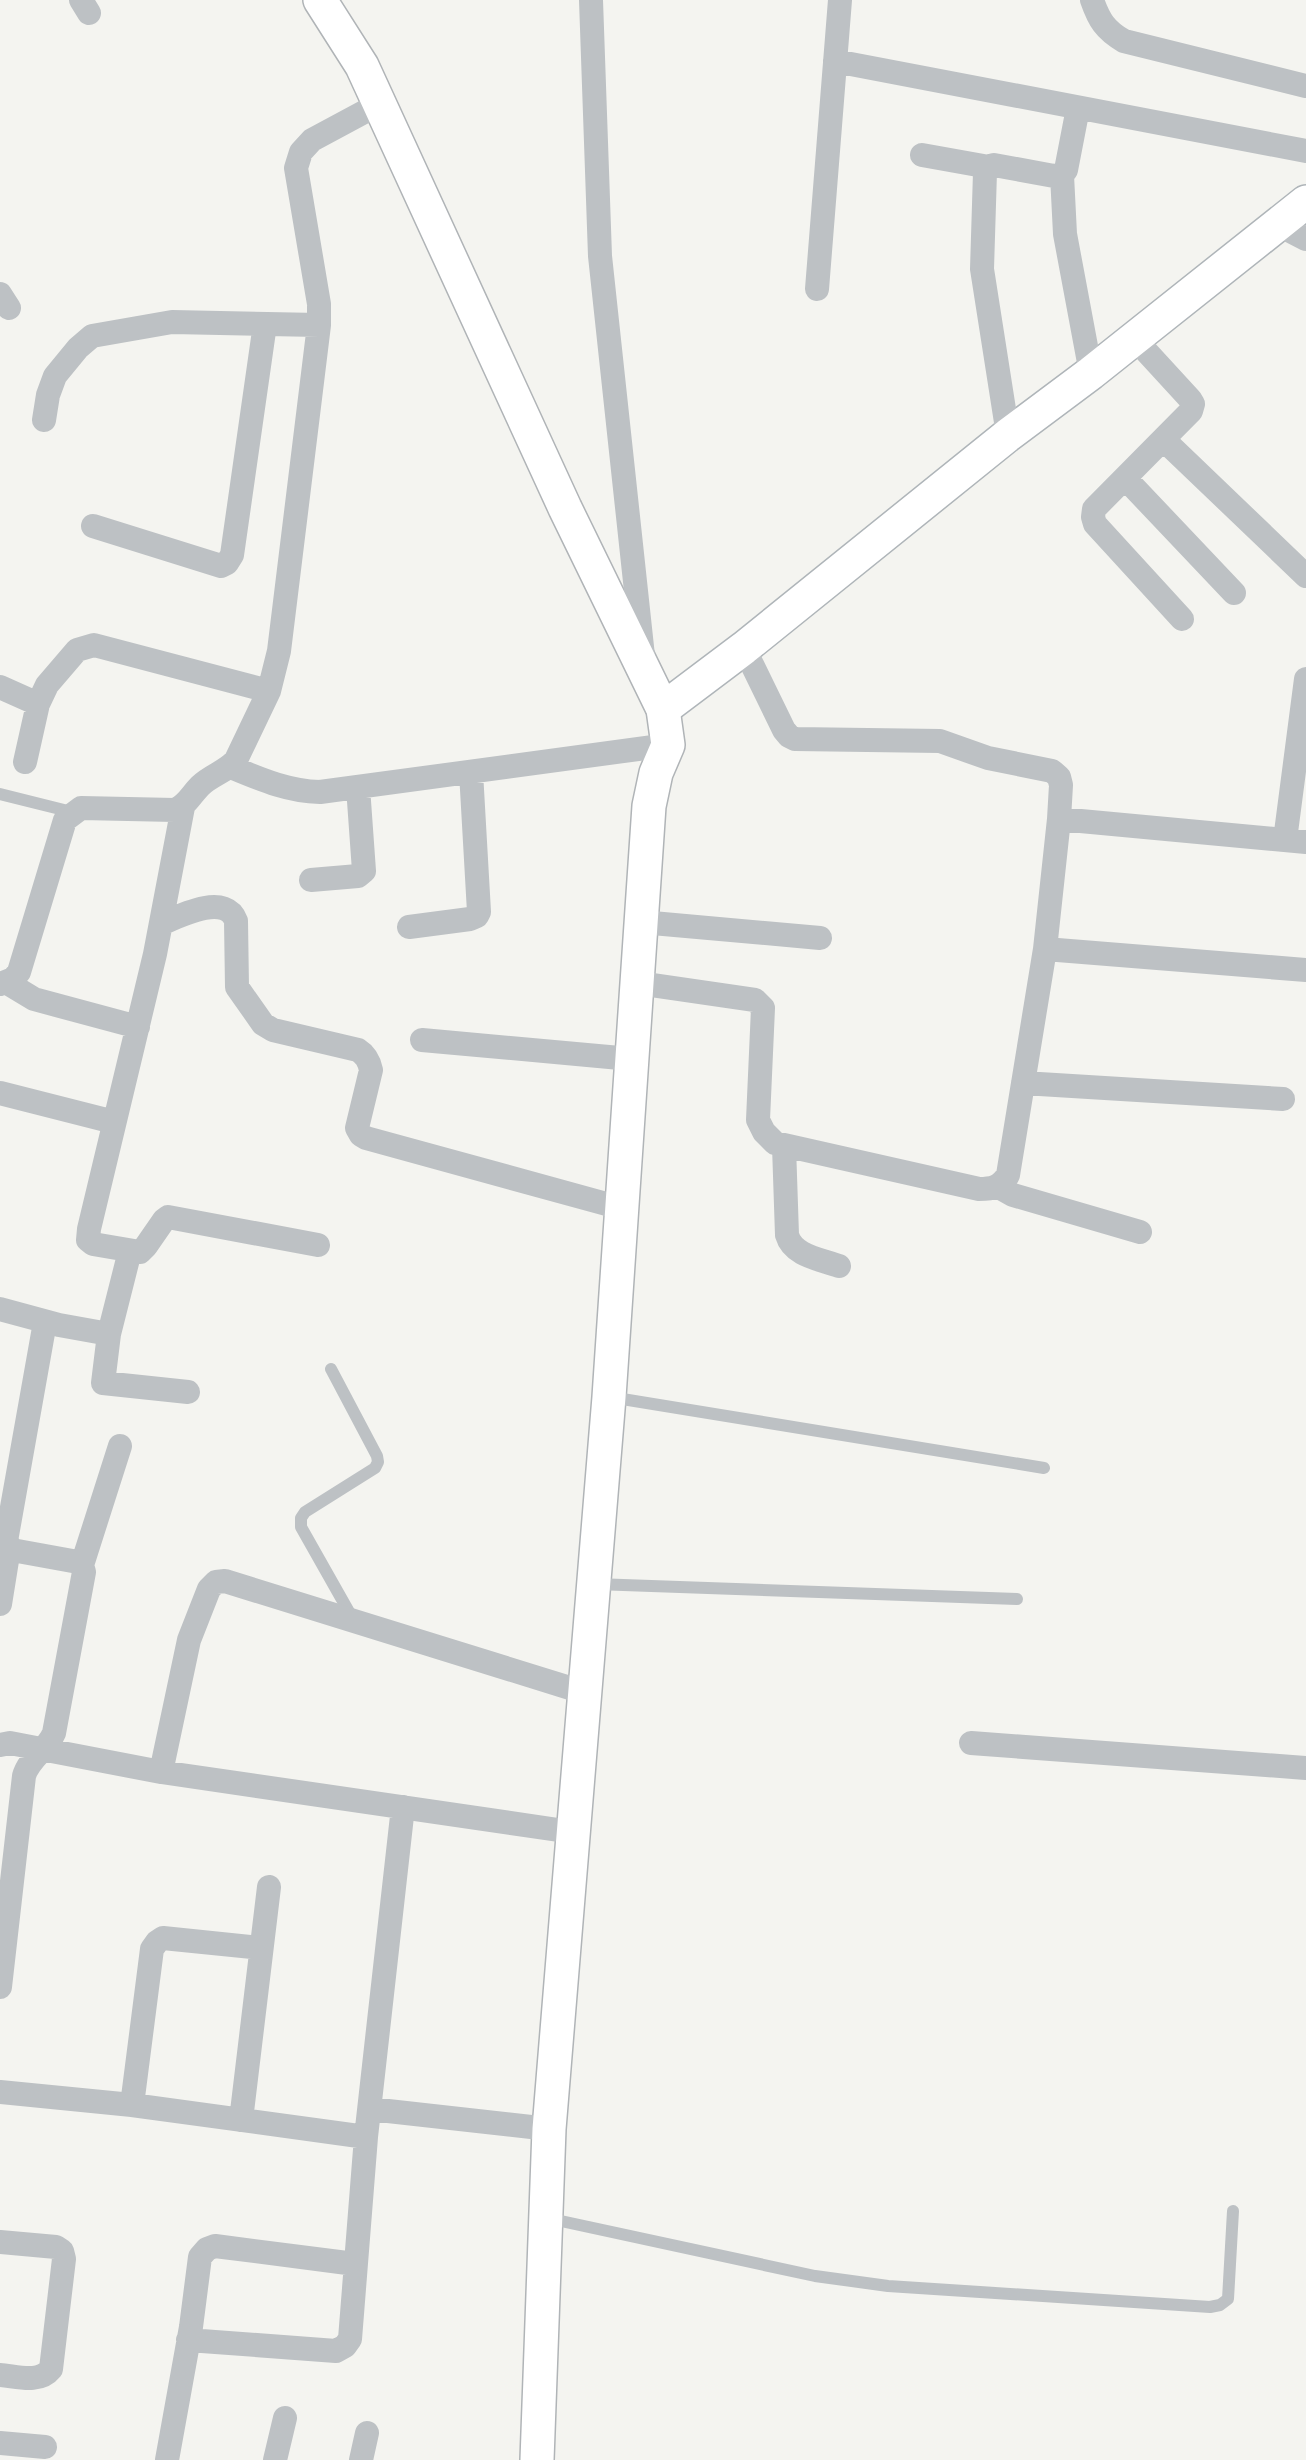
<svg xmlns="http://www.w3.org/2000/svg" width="1306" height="2460" font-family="'Varela Round',sans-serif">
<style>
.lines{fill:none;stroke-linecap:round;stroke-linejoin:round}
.secondary-casing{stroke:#afb5b9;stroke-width:36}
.trunk-casing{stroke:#b0b4b7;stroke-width:36}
.service{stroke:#bdc1c4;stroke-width:12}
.minor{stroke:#bdc1c4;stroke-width:24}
.secondary{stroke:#fff;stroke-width:33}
.trunk{stroke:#fff;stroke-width:33}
</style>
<rect width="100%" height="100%" fill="#f4f4f0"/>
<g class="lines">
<!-- secondary casing -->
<g class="secondary-casing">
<path id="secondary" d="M663,709L744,648L1008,435L1091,373L1306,202"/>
</g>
<!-- trunk casing -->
<g class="trunk-casing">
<path id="trunk" d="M320,0L362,66L565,508L663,709L668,745L656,773L649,806L609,1397L549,2129L537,2460"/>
</g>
<!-- service -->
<path class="service" d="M0,794L72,812
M331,1369L377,1456L378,1462L375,1468L305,1512L301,1518V1527L353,1619
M610,1397L1044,1468
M595,1584L1017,1599
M547,2218L815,2276L888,2286L1210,2307L1220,2305L1228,2299L1233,2211"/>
<!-- minor -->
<path class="minor" d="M81,0L89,13
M591,0L600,256L643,656
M1092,0C1099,20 1105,30 1124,41L1306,86
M835,61L1306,151
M922,155L989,167
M1062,175L1065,234L1091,373
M1277,224L1306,239
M817,289L840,0
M0,294L9,308
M1134,338L1190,399L1193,404L1191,411L1094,509L1093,517L1095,524L1182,619
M44,420L48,395L55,376L78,348L92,336L172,322L319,325
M1008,435L982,269L985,172L989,167L994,165L1054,176L1062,175L1066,170L1078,108
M1164,440L1306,576
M1125,478L1234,593
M93,526L221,566L227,563L232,555L265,324
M0,687L38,704
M25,762L38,704L47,685L77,650L94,645L269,691
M231,767C260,779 287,791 320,792L668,745
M183,807L155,954L89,1229L88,1240L93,1244L140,1252L146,1246L164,1220L168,1217L318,1245
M1059,819L1306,842
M1285,840L1306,679
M311,880L358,876L364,871L358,787
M641,922L820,938
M161,924C179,916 226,892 236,921L237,987L263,1024L273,1030L358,1050C366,1055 369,1061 371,1070L357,1128L361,1135L366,1138L621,1208
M409,927L470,919L477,916L479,912L471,772
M1045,949L1306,970
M6,982L34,999L138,1027
M638,983L755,1000L763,1008L758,1120L764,1132L775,1143L979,1189C993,1189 1000,1187 1008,1175L1045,949L1059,819L1061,785L1059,777L1052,771L988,758L940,741L795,739L789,736L784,730L744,648
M0,984L13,979L19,972L65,820L81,808L175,810C187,805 191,795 200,786C211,775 226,772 236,760L269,691L279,651L319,325V304L296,168L301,152L312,140L379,104
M422,1040L631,1059
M1023,1083L1283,1099
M0,1093L114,1122
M784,1146L787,1235C793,1256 820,1259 839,1266
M997,1186L1013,1195L1140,1232
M130,1251L109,1334L103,1383L188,1392
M0,1309L59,1325L109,1334
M45,1322L6,1541L12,1550L78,1562L82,1565
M0,1604L9,1548
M971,1743L1306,1768
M0,1745L10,1743L161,1772L572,1832
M161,1772L189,1640L209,1589L216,1582L225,1581L586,1693
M0,1987L24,1776C29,1758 47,1750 54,1733L84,1572L82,1565L120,1446
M0,2092L132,2105L366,2137
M132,2105L152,1949L157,1942L163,1938L261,1948
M370,2109L549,2129
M241,2120L269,1887
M0,2242L56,2247L62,2251L64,2259L51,2369C39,2384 16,2376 0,2375
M188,2340L336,2351L345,2346L350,2339L366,2137L403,1807
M0,2443L45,2447
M167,2460L191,2327L200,2257L207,2249L215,2246L355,2264
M275,2460L285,2418
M361,2460L367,2433"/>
<!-- secondary -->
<use href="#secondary" class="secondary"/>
<!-- trunk -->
<use href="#trunk" class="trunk"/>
</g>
</svg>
